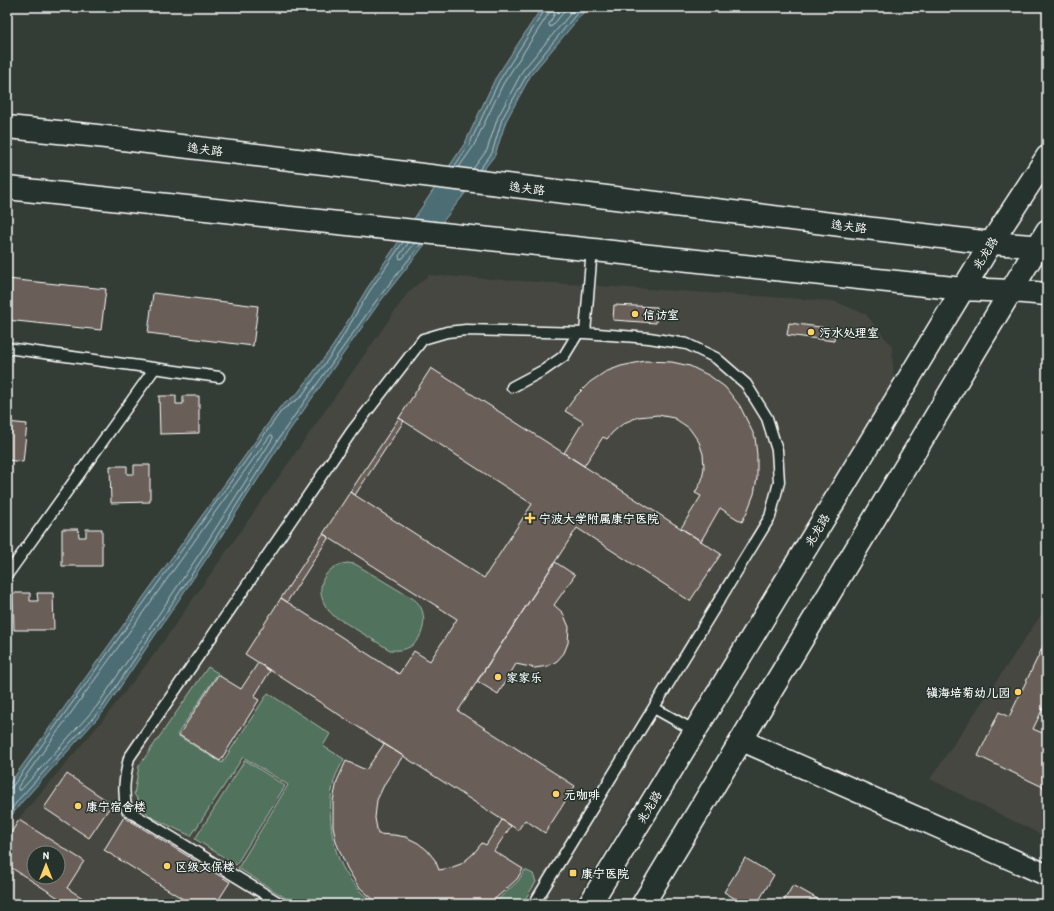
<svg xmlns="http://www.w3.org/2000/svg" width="1054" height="911" font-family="'Patrick Hand','LXGW WenKai TC',sans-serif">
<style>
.built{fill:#444640;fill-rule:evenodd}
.green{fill:#51725c;stroke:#a8b8ae}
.water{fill:#4e6d75;stroke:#95a7ac}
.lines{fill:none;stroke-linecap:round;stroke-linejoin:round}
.shore{stroke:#b8c5c8;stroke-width:1}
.building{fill:#6b5f58;stroke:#fff;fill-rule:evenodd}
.service-casing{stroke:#fff;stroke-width:13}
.minor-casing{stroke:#fff;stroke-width:24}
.secondary-casing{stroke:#fff;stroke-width:25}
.service{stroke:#26332d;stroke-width:10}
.minor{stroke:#26332d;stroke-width:21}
.secondary{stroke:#26332d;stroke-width:22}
.poi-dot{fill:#ffd166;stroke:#26332d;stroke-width:1.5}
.labels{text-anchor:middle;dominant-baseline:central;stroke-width:3;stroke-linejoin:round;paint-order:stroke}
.street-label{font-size:12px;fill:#fff;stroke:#26332d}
.poi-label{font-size:12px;font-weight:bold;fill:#fff;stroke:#26332d;text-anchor:start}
</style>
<rect width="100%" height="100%" fill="#343c36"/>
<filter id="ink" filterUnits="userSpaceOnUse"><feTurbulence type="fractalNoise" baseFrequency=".025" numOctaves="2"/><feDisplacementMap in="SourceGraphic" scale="8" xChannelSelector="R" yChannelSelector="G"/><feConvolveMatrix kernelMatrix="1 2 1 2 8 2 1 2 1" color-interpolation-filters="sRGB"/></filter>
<g filter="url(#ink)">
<!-- built -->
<path class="built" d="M429,275L834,301L866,314L892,346L894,383L573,904H7V832L102,721L155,653L409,291ZM34,853H58V877H34Z
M1047,606V838L930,779Z"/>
<!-- green -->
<path class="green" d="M347,563L355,564C370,573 385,582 400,591C406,595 414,598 418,603C426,613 425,627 419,638C411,649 403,651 390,650L334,616C313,598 317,568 347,563Z
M208,667L218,673L177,735L222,763L268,693L330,734L323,746L344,759C341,766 336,773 334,781C326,813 331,857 353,883C359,891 367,898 375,904H295L238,868L288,785L243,757L191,836L149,816L134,794L139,766Z
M245,760L285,786L236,865L195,839Z
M525,870L533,874L536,882L522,904H493L518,881Z"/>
<!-- water -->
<path class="water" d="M542,7H588L531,75L506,121L495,155L379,303L289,431L209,555L104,711L22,802L7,821V787L280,407L297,394L333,346L366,290L465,143L495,79Z"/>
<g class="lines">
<!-- shore -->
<path class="shore" d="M556,7L554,15L549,24L550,27L552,26L568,7
M454,167L469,145L499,81L544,11L545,7
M459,167L473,147L503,84L549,13L550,7
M473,169L487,150L498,117L523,70L576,7
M479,170L492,153L502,119L528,73L582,7
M409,242L399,256L400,259L403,258L415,243
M271,435L273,436V438L202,550L97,706L21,790H18V787Z
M7,789L12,787L282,410L301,397L336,348L369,292L403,242
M7,815L19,799L101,709L206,553L285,429L376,301L421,244"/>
</g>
<!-- building -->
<path class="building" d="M7,279L106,289L101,330L7,320Z
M153,293L258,306L253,346L148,333Z
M614,305L657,307L656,323L613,320Z
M789,323L835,329L834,341L787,335Z
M645,361L672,362L690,366L710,376L725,387L740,406L755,437L757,455V478L754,494L747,512L742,522L720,508L701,541L681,528L701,496L695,493L702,480L704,467L703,454L699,442L689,428L674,418L658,415L638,417L624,423L613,432L607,439L603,437L584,466L564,453L583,422L565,411L576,396L590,382L605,372L621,366Z
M431,368L721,554L690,601L577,528L458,711L575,786L545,833L525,820L518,830L245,654L281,598L399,674L414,651L430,661L457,619L323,534L350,492L484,578L532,504L399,418Z
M159,396H176V404H183V396H199V433L160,434Z
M399,418L404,421L355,495L350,492Z
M7,422L27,424L23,462L7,460Z
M134,465H150V502L111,503L110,466H127V474H134Z
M62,529H78L79,537H86V529H102V566H62Z
M323,534L329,537L287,602L281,598Z
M555,562L575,575L554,605L563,613L569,627L568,643L564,653L557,661L548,666L535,668L516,664L498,694L477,681Z
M13,593H30V601H38L37,593H53L54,630H14Z
M1047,638V700L1033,729L1047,735V785L1045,788L978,756L999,712L1009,717Z
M258,663L270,671L254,697L259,700L220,761L179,735L218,675L241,689Z
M384,744L403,756L385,783L377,800L375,818L378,834L394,835L406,837L418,843L427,850L435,860L439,870L450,868L461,864L473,854L482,843L486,845L502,820L511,826L494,851L523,869L517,879L504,891L489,904H381L375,901L358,886L347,868L336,842L333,826V801L337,781L346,761L366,770Z
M67,774L112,804L89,838L44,808Z
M124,817L230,882L216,904H191L104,850Z
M19,820L84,861L67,888L92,904H68L7,865V839ZM34,853H58V877H34Z
M745,858L774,875L757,904H744L724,892Z
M793,885L823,902L821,904H782Z"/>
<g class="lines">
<!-- service casing -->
<g class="service-casing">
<path id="service" d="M7,348L219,377
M512,387L544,370L564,356L578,333
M7,575L155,368
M654,708L695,731
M281,904L127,810C122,792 125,776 129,758L352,431L423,339L447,332L466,330L585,333
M534,904L770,517L779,482L777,450L767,418L746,384L716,358L687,344L649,338L585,333L592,249"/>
</g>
<!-- minor casing -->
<g class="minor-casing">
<path id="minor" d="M741,740L1047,875"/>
</g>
<!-- secondary casing -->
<g class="secondary-casing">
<path id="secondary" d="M7,127L89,135L991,243L1047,247
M7,188L963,289L1011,291L1047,294
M590,904L991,243L1047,157
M643,904L1047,231"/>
</g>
<!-- service -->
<use href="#service" class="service"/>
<!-- minor -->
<use href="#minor" class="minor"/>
<!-- secondary -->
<use href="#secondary" class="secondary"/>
</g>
</g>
<!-- markers -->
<g class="poi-dot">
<circle cx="635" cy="314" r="4"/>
<circle cx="811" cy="332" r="4"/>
<path d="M528 512h4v4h4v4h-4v4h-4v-4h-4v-4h4z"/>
<circle cx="498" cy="677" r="4"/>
<circle cx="1018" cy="692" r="4"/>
<circle cx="556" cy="794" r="4"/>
<circle cx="78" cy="806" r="4"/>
<circle cx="167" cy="866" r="4"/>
<rect x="569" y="869" width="8" height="8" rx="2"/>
</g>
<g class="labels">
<!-- street labels -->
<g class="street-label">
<text transform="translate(205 149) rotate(7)">逸夫路</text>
<text transform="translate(527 188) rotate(7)">逸夫路</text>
<text transform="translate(849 226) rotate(7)">逸夫路</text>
<text transform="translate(985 253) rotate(-58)">兆龙路</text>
<text transform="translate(817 530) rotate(-59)">兆龙路</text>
<text transform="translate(649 807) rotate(-59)">兆龙路</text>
</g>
<!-- poi labels -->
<g class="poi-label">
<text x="643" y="314">信访室</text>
<text x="819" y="332">污水处理室</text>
<text x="539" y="518">宁波大学附属康宁医院</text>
<text x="506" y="677">家家乐</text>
<text x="1010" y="692" text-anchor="end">镇海培菊幼儿园</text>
<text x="564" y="794">元咖啡</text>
<text x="86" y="806">康宁宿舍楼</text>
<text x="175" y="866">区级文保楼</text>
<text x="581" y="873">康宁医院</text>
</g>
</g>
<!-- margin -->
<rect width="1054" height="911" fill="none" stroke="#26332d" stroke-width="24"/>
<rect x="12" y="12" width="1030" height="887" fill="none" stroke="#fff" stroke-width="1.5" filter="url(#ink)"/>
<!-- north arrow -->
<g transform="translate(46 865)"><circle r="19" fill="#26332d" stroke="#7d8581"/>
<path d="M0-3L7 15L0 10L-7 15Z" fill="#ffd166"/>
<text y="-6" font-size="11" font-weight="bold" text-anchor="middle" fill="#ffffff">N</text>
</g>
</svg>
